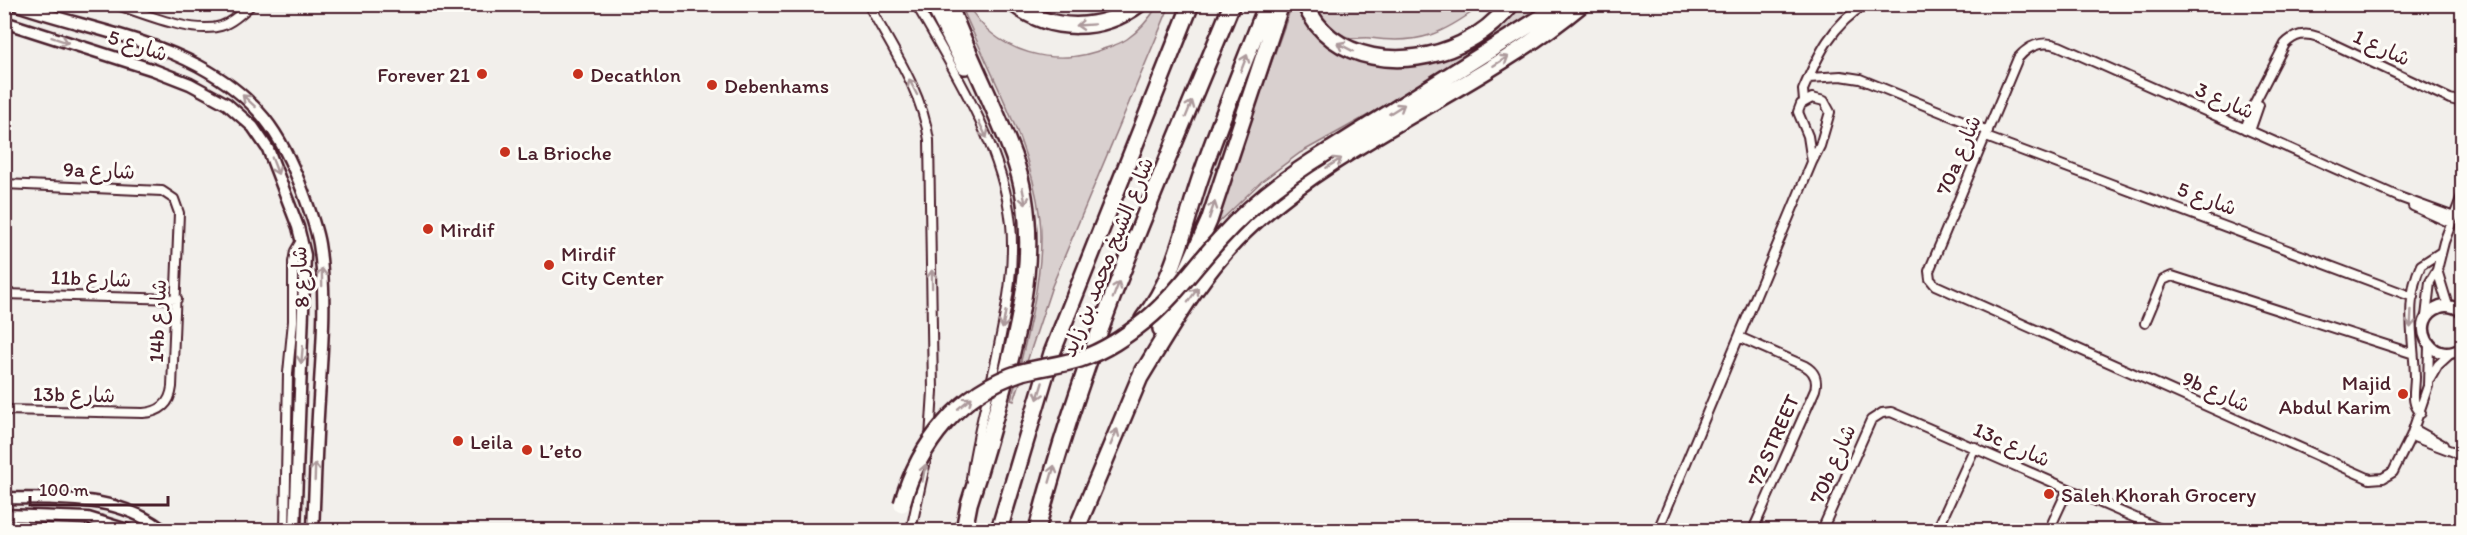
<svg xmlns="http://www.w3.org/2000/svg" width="2467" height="535" font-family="Itim,'Playpen Sans Arabic',sans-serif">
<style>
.green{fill:#d9d0cf;stroke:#92787d;stroke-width:1.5}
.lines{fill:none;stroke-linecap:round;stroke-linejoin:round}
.street-casing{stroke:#4a1f2b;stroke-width:12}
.secondary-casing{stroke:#4a1f2b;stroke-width:15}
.highway-casing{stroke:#4a1f2b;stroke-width:20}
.street{stroke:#fdfcf7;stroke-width:8}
.secondary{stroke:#fdfcf7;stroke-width:10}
.highway{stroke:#fdfcf7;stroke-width:15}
.highway-bridge-casing{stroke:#4a1f2b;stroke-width:20;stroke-linecap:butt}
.highway-bridge{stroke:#fdfcf7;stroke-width:15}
.oneway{stroke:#ac999b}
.poi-dot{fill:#c8321e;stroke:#fdfcf7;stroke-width:2}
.labels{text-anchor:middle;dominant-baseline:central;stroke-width:6;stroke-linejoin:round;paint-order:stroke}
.street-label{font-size:21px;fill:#4a1f2b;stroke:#fdfcf7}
.poi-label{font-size:21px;fill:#4a1f2b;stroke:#fdfcf7;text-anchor:start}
</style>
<rect width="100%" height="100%" fill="#f2efeb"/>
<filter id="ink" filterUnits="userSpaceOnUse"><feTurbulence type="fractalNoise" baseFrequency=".0167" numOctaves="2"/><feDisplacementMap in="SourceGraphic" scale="12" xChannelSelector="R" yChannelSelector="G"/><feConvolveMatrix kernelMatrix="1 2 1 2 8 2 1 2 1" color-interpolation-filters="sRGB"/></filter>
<g filter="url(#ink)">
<!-- green -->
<path class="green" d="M961,5H968C995,53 1056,69 1106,48C1113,46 1121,43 1127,39C1140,30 1150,18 1158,5H1170L1052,286L1014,401L1011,400C1024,350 1046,270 1040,219C1031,142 990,75 961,5Z
M1292,5H1297C1301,21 1311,31 1324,41C1383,87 1480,64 1522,5H1548L1372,113L1300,153L1262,181L1212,229Z
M1314,5H1482C1443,34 1420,45 1370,38C1364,37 1357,39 1351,38C1334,34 1323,18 1314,5Z"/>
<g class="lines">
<!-- street casing -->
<g class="street-casing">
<path id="street" d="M114,4C143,13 192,35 221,26C233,22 243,12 252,4
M868,4C892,48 922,91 929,140L933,391L930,438
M916,4C954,70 1003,147 1011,224C1015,265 1007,306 999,345C991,390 976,434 971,479
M1809,78L1841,76L1860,79L1988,131
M1812,98L1824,101L1830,112L1820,146L1812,162L1808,136L1798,112L1801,104Z
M1804,101L1803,90C1818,55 1832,24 1866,4
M2245,129L2254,104L2285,44C2295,34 2305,32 2318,37L2450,99L2462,102
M2250,131L2259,105
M1986,137L2413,297
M4,184L162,191L174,199L179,213L172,387C170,404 160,412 143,413L4,410
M2413,206L2451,223
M2437,270L2448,306
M4,294L177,299
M2426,317L2430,282L2437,270L2444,242L2462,196
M2145,323L2163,280L2172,276L2411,353
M1739,337L1805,366C1814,371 1818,379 1815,390L1753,530
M2429,345L2428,386L2411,436L2393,472L2383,478L2370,479L1935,285L1930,279L1929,271L2018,58C2029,45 2043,40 2059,46L2399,197L2454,217
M2430,379L2438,365L2451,353
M2421,413C2410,403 2415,391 2415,377C2414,340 2404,300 2421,265L2441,252
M2414,429L2443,445
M2411,436L2462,455
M285,530L288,373L293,321V262L295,251L302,239
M911,530L927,456
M1658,530L1812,162
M1822,530L1871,420L1882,413L1891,412L2163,530
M1937,530L1975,447
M2049,530L2068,489"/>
</g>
<!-- secondary casing -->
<g class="secondary-casing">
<path id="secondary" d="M14,4C73,25 144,36 199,66C256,97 281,132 303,192C309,209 316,226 319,244C327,294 322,349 319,399C316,443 315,487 313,530
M4,22L154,70L190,84L227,104L253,127L268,149L298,227L305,255L295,530
M2462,311C2455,307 2448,304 2440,307C2407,319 2430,369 2462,348
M4,498C61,499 116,494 163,530
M4,515L88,518L127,530"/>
</g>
<!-- highway casing -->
<g class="highway-casing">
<path id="highway" d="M933,4L965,66
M949,4C968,56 994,104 1013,155C1042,233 1023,314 1002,391C992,429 981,467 969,504L964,530
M1014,4C1051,33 1102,32 1139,4
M1305,4C1331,64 1407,70 1461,44C1480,35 1497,21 1511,4
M1329,151L1563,4
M1143,319C1176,277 1184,225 1201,176C1221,118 1245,61 1267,4
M1161,329L1209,221L1281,4
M1139,379C1172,325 1204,268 1251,225C1349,135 1480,89 1582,4
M999,530L1052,353L1191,4
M1037,530C1083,349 1161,177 1232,4
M1076,530L1143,370"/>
</g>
<!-- street -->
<use href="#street" class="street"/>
<!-- secondary -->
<use href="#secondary" class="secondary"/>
<!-- highway -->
<use href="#highway" class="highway"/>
<!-- highway-bridge casing -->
<g class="highway-bridge-casing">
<path id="highway-bridge" d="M902,504C919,443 960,392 1022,372C1041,367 1061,365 1080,359C1105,351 1126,336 1146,320C1175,296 1195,266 1220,239C1252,203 1289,175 1329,151"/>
</g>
<!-- highway-bridge -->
<use href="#highway-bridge" class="highway-bridge"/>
</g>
<!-- one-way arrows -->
<defs><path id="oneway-shaft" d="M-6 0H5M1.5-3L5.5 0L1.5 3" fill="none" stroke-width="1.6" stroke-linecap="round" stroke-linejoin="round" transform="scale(1.5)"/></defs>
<g class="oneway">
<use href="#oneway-shaft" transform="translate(1085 25) rotate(176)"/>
<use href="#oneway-shaft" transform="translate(60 40) rotate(18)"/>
<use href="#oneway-shaft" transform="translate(1345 47) rotate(-153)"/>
<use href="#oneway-shaft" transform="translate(1501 61) rotate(-32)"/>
<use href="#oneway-shaft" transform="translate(1244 63) rotate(-69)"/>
<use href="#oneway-shaft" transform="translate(913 87) rotate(-117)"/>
<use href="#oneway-shaft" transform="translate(249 101) rotate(-138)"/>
<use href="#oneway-shaft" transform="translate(1189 109) rotate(-68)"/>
<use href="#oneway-shaft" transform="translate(1397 109) rotate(-32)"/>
<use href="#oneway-shaft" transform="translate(983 130) rotate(64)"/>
<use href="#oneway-shaft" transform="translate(1334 163) rotate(-32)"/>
<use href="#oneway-shaft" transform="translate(275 166) rotate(69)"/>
<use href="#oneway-shaft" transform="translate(1024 196) rotate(79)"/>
<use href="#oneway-shaft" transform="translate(1212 210) rotate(-71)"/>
<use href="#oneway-shaft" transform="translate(322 277) rotate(-91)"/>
<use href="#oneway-shaft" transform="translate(932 279) rotate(-91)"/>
<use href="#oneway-shaft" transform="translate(1116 290) rotate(-69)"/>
<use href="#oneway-shaft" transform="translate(1193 295) rotate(-55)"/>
<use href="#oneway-shaft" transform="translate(2411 319) rotate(93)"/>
<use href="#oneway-shaft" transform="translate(1004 320) rotate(100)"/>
<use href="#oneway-shaft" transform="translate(302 355) rotate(95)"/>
<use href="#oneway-shaft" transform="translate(1040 391) rotate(107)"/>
<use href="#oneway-shaft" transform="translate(965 403) rotate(-39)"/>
<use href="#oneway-shaft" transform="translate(1114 437) rotate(-67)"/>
<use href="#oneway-shaft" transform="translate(315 472) rotate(-88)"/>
<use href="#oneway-shaft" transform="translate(924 473) rotate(-79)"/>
<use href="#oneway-shaft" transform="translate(1052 474) rotate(-74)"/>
</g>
</g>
<!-- markers -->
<g class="poi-dot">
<circle cx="482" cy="74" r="6"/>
<circle cx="578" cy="74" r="6"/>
<circle cx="712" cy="85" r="6"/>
<circle cx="505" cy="152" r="6"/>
<circle cx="428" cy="229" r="6"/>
<circle cx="549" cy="265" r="6"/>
<circle cx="2403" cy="394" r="6"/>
<circle cx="458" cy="441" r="6"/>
<circle cx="527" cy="450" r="6"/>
<circle cx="2049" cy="494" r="6"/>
</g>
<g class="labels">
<!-- street labels -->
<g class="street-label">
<text transform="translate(138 45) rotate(18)">شارع 5</text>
<text transform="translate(2382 47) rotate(25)">شارع 1</text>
<text transform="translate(2225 100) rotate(24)">شارع 3</text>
<text transform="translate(1958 155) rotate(-67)">70a شارع</text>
<text transform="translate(99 170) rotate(2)">9a شارع</text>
<text transform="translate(2207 198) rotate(20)">شارع 5</text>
<text transform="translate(1107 257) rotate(-68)">شارع الشيخ محمد بن زايد</text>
<text transform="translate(300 277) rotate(-93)">شارع 8</text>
<text transform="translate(91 278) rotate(2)">11b شارع</text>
<text transform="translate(157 321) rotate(-88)">14b شارع</text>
<text transform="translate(2216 391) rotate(24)">9b شارع</text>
<text transform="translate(74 394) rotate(1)">13b شارع</text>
<text transform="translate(1773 440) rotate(-66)">72 STREET</text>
<text transform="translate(2012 444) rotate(24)">13c شارع</text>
<text transform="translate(1832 464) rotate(-66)">70b شارع</text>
</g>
<!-- poi labels -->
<g class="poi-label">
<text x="470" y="74" text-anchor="end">Forever 21</text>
<text x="590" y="74">Decathlon</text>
<text x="724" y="85">Debenhams</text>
<text x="517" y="152">La Brioche</text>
<text x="440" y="229">Mirdif</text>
<text x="561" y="253">Mirdif<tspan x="561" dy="24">City Center</tspan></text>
<text x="2391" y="382" text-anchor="end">Majid<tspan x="2391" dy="24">Abdul Karim</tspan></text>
<text x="470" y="441">Leila</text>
<text x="539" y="450">L’eto</text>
<text x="2061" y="494">Saleh Khorah Grocery</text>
</g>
</g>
<!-- margin -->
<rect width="2467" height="535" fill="none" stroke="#fdfcf7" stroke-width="24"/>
<rect x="12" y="12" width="2443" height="511" fill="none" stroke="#4a1f2b" stroke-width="2" filter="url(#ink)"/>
<!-- scale -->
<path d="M30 496v9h138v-9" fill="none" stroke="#4a1f2b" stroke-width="3"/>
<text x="39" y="496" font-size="18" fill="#4a1f2b" stroke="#fdfcf7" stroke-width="4.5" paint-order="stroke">100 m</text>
</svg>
